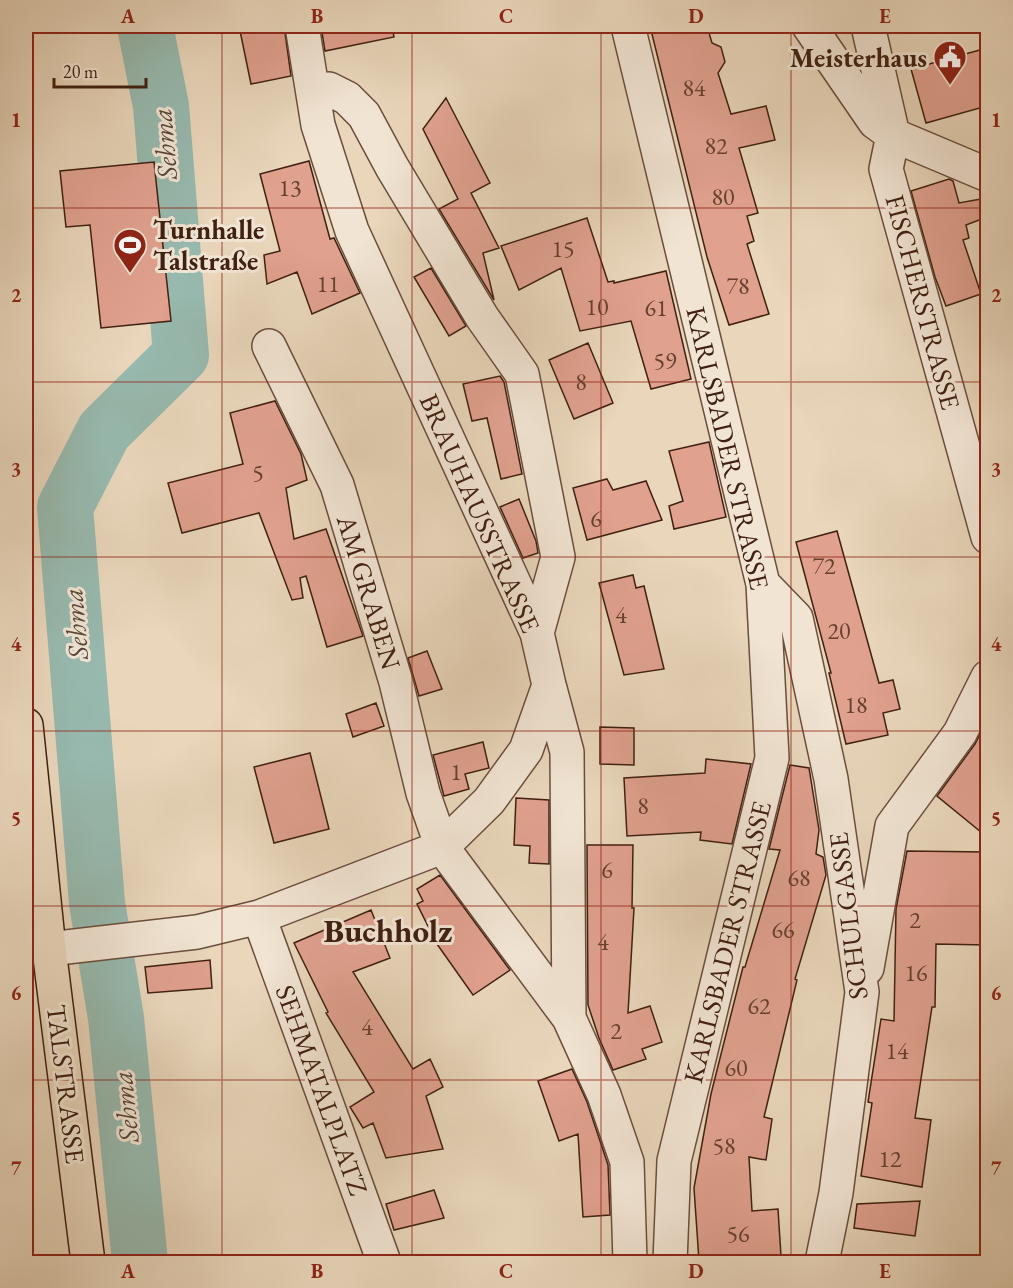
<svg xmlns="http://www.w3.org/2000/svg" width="1013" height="1288" font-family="'EB Garamond',serif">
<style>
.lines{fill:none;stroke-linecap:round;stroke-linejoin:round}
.river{stroke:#97b9ae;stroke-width:56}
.building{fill:#e0a18f;stroke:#402011;stroke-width:1.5}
.minor-casing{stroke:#6a4e3c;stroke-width:36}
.major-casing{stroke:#402011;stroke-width:36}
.minor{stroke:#f1e4d3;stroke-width:33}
.major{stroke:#e9d6bb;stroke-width:33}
.grid{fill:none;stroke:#8f2418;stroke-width:1.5;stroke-opacity:0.55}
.labels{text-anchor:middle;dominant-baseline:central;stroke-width:6;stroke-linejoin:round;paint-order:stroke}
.number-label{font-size:24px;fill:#684030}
.poi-label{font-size:27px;font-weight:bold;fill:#402011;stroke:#f1e4d3;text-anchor:end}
.street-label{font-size:27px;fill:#402011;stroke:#f1e4d3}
.water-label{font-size:28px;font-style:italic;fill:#564638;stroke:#f1e4d3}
.district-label{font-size:33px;font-weight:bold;fill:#402011;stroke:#f1e4d3}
.neatline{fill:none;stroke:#8f2418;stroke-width:2}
.grid-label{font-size:20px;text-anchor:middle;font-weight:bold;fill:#8f2418}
</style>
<rect width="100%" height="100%" fill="#e9d6bb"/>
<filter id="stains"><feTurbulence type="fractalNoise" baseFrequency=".00333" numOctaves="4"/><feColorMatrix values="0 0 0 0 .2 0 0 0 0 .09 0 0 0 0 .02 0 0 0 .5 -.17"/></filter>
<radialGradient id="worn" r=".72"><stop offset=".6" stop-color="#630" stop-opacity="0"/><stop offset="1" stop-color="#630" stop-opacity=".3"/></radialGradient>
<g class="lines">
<!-- river -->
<path class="river" d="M140,1262L116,1018L97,903L65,507L104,431L181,355L161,106L145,26"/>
</g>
<!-- building -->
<path class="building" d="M239,26H284L291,76L251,84Z
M321,26H392L394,37L325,51Z
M650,26H707L712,43L721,47L725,62L718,73L731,114L766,106L775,140L739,148L758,213L747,216L754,241L747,244L769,314L729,325L707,257Z
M987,48V106L926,123L911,69Z
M446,98L490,183L471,193L499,248L483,253L494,300L439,209L458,199L423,129Z
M309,161L330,239L334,238L360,293L312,314L297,272L267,284L264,255L280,251L260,174Z
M154,162L171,321L101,328L90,225L66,227L60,171Z
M949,179L953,181L959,203L987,198V217L966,225L969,238L963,240L981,294L946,306L935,277L911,191Z
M587,218L608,282L614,281V283L666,271L691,379L651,389L631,321L580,331L561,268L519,290L501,246Z
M431,268L466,326L449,336L414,277Z
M588,343L613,403L574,419L549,360Z
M500,376L504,382L522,474L501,479L487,418L472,421L463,384Z
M275,401L301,454L307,480L286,488L294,539L326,529L363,636L327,647L306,576L300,578L303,598L292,600L259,513L182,533L168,483L243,464L230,413Z
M709,442L726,517L674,529L669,506L683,501L669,451Z
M607,479L613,490L646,481L662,520L587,540L573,488Z
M519,499L536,541L538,553L523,558L500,507Z
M837,531L879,683L893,680L900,709L883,713L888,735L846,744L829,673H831L796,542Z
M633,575L636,588L644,586L664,669L624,675L599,583Z
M427,651L442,689L419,696L408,658Z
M376,703L384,726L353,737L346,714Z
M987,720V837L937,796L975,744Z
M600,727L634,728V765L600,764Z
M483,742L489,768L465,774L469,789L444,796L433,755Z
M310,753L329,829L274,843L254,767Z
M706,759L751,764L732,844L700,840L701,832L627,836L624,778L705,773Z
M790,765L809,768L819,830L816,854L823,857L826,875L795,979L797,980L764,1117L772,1119L766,1160L749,1157L752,1211L778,1209L781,1256L699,1261L694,1188L711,1094L743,967H745L780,850L769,849Z
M516,798L549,800V864L529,863L530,846L514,845Z
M587,845H633L632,908H634L628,1013L650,1006L662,1042L642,1049L646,1059L613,1070L599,1038L588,1005Z
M907,851L987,852V945L936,944L935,1007H932L915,1118L931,1120L922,1187L861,1176L872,1103L868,1102L881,1019L894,1021L896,909Z
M440,875L510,970L473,995L437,944L417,904L423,901L417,889Z
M371,910L390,958L353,972L413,1069L430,1059L443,1087L426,1096L443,1149L386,1158L373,1123L363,1128L350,1107L374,1092L326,1013L328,1012L294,943Z
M210,960L212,988L148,993L145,967Z
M572,1069L587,1102L608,1165L610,1215L583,1217L578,1134L559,1141L538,1081Z
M434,1190L444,1218L394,1230L386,1204Z
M920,1201L915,1236L854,1228L857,1204Z"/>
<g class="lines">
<!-- minor casing -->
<g class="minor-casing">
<path id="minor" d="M302,26L318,125L352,231L537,633L549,685L567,752L569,1018
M628,26L763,584L772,758L674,1161L670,1262
M809,26L875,122L893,135L988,175
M868,26L893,135L886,169L988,537
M313,90L329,89L347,98L364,115L392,167L482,317L522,374L558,557L537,633
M269,346L337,485L396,682L423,793L442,847L569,1018L604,1095L627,1162L630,1262
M763,584L796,618L831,779L862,992L836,1193L822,1262
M259,917L384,1262
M49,949L197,932L259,917L442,847L489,801L526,750L549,685
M867,968L892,826L960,733L988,677"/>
</g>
<!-- major casing -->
<g class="major-casing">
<path id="major" d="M26,725L49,949L88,1262"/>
</g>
<!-- minor -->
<use href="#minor" class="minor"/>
<!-- major -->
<use href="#major" class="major"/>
</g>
<!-- grid -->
<path class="grid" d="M222,26V1262M412,26V1262M601,26V1262M791,26V1262M26,208H988M26,382H988M26,557H988M26,731H988M26,906H988M26,1080H988"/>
<!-- icons -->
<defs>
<g id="civic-pin" transform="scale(1.725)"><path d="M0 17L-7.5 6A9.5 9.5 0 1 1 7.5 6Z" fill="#8f2418" stroke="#f1e4d3"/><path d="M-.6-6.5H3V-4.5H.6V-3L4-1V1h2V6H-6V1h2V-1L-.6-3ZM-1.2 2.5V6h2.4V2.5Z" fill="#fff"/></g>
<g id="stadium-pin" transform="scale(1.725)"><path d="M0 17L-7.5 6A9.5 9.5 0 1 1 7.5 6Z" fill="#8f2418" stroke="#f1e4d3"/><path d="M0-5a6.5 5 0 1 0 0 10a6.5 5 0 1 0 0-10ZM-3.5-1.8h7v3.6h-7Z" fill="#fff"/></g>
</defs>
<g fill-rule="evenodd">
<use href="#civic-pin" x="950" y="57"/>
<use href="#stadium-pin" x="130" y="245"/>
</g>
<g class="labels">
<!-- number labels -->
<g class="number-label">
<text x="694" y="87">84</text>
<text x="716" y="145">82</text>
<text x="290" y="187">13</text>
<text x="723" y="196">80</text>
<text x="563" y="248">15</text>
<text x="328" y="283">11</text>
<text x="738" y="285">78</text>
<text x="597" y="306">10</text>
<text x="656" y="307">61</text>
<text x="665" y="360">59</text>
<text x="581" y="381">8</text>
<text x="258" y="472">5</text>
<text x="596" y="518">6</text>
<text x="824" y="565">72</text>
<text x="621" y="614">4</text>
<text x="839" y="630">20</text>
<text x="856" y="704">18</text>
<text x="456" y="771">1</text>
<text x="643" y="805">8</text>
<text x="607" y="869">6</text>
<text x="799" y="877">68</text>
<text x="915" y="919">2</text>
<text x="783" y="929">66</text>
<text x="603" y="941">4</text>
<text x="916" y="972">16</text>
<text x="759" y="1005">62</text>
<text x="367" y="1026">4</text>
<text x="616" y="1030">2</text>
<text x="897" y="1050">14</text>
<text x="736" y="1067">60</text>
<text x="724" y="1145">58</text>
<text x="890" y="1158">12</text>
<text x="738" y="1233">56</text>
</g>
<!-- poi labels -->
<g class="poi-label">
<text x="927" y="57">Meisterhaus</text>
<text x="153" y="229" text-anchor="start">Turnhalle<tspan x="153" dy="31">Talstraße</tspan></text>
</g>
<!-- street labels -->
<g class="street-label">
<text transform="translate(923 302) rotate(75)">FISCHERSTRASSE</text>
<text transform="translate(728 448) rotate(77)">KARLSBADER STRASSE</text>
<text transform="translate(480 513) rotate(66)">BRAUHAUSSTRASSE</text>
<text transform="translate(369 592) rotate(73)">AM GRABEN</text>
<text transform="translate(848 916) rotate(-97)">SCHULGASSE</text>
<text transform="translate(727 942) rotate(-76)">KARLSBADER STRASSE</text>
<text transform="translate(66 1084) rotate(83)">TALSTRASSE</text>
<text transform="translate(322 1090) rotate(70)">SEHMATALPLATZ</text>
</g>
<!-- water labels -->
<g class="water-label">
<text transform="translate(164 144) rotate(-95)">Sehma</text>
<text transform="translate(75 624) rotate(-95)">Sehma</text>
<text transform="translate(125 1107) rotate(-96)">Sehma</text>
</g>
<!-- district labels -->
<g class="district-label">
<text x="388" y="930">Buchholz</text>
</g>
</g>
<!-- margin -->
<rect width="1013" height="1288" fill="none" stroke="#e9d6bb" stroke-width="66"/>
<!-- scale -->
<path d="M54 78v9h92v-9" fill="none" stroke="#402011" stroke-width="3"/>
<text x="63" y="78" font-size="18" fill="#402011" stroke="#f1e4d3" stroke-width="4.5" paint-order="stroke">20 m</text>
<rect x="33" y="33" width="947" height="1222" class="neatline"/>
<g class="grid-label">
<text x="128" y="23">A</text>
<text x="317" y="23">B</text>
<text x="506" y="23">C</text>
<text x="696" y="23">D</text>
<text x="885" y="23">E</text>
<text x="16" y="127">1</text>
<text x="996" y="127">1</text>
<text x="16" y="302">2</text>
<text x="996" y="302">2</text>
<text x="16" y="476">3</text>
<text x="996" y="476">3</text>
<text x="16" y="651">4</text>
<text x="996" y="651">4</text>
<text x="16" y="825">5</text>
<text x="996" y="825">5</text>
<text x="16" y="1000">6</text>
<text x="996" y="1000">6</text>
<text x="16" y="1175">7</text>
<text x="996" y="1175">7</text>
<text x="128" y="1278">A</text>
<text x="317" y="1278">B</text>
<text x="506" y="1278">C</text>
<text x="696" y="1278">D</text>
<text x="885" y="1278">E</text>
</g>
<rect width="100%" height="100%" filter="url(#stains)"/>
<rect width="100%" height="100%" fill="url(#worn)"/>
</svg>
